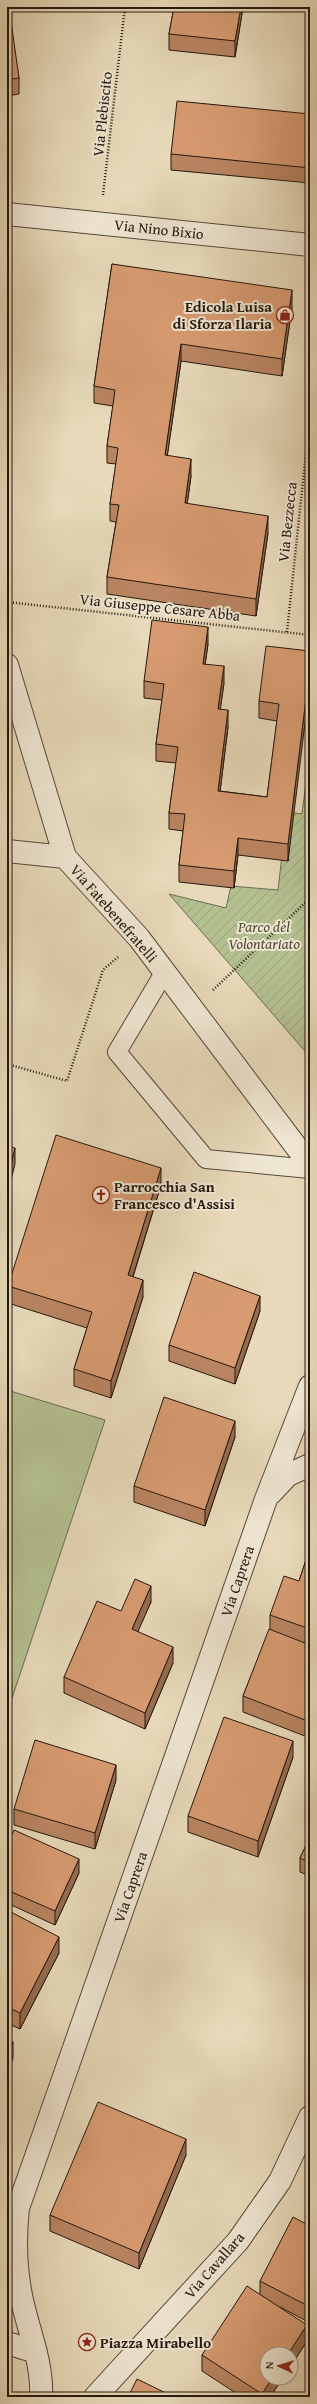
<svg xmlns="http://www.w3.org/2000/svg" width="317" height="2404" font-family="'Gentium Book Plus',serif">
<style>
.garden{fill:url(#garden-furrows);stroke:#6c6c50}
.pitch{fill:#b4bf90;stroke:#6c6c50}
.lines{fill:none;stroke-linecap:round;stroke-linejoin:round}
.lane-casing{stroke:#55483a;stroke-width:20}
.street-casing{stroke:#55483a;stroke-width:24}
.path{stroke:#24180f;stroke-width:2.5;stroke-dasharray:1 2;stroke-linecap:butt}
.lane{stroke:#efe6d2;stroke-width:18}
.street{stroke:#efe6d2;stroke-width:22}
.wall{fill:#b98461;stroke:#24180f}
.shaded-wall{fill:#966c4f;stroke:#24180f}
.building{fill:#d79a71;stroke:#24180f}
.labels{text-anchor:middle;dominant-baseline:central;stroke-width:4;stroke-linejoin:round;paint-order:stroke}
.street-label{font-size:15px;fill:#24180f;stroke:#efe6d2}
.poi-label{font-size:15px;font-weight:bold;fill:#24180f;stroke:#efe6d2;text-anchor:start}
.park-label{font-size:15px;font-style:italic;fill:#4f4a36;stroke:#efe6d2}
</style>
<defs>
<pattern id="garden-furrows" width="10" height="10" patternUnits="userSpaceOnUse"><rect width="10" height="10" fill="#b4bf90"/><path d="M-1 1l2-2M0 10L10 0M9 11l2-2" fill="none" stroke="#9ba37b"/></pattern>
</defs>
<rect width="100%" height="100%" fill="#e7d9b9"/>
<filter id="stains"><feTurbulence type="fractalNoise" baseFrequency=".005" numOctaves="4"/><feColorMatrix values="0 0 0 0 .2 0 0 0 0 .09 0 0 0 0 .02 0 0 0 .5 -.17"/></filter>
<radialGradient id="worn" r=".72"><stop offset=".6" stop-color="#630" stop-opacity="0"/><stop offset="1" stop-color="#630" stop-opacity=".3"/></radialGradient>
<!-- garden -->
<path class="garden" d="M310,751V1057L169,894L226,908L231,886L278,890L287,812L302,814Z"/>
<!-- pitch -->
<path class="pitch" d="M7,1390L105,1420L7,1713Z"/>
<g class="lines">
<!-- lane casing -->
<g class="lane-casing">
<path id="lane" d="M164,973L117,1052L206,1159L310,1169"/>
</g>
<!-- street casing -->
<g class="street-casing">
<path id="street" d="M7,214L310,245
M7,665L65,857L139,938L310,1165
M7,851L65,857
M271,1493L288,1475L310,1465
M7,2343L36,2352
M41,2397C43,2360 26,2326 20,2290C15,2262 15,2236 18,2208L266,1499L310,1386
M95,2397L238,2241L280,2181L310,2117"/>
</g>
<!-- path -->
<path class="path" d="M103,195L125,7
M7,602L310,635
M287,632L310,415
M213,990L310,898
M7,1064L67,1081L103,970L118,957"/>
<!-- lane -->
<use href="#lane" class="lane"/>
<!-- street -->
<use href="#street" class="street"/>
</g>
<!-- wall -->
<path class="wall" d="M7,7L19,78V94L7,96Z
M174,7H243L235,57L169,50V34Z
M310,114V183L171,170V154Z
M112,264L292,307L282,376L181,361L167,456L191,476L187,504L268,533L256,616L107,594V577L116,522L110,521V504L116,464L107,463V446L113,406L94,403V386Z
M208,644L205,664L224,683L220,709L228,727L220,791L267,797L277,721L259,718V701L310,651L288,861L238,855L234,888L179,882V865L183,831L169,829V813L176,763L156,761V744L162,700L144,698V681Z
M161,1185L133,1277L143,1297L111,1398L74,1386V1369L87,1328L8,1303V1286Z
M260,1311L235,1384L169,1361V1345Z
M235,1437L205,1526L134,1502V1486Z
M310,1548V1738L243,1712V1696L270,1629V1615L299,1581Z
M151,1602L137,1632L173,1663L145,1729L64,1693V1677L121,1611Z
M293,1757L258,1857L188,1832V1816Z
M116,1780L95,1849L14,1825V1809Z
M310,1837V1876L300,1872V1858Z
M7,1845L79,1873L55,1925L7,1903Z
M7,1910L59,1953L20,2029L7,2023Z
M186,2155L139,2269L50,2231V2215Z
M310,2226V2323L280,2307L307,2341L291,2366V2354L267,2378H283L270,2397H242L202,2371V2355L260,2294V2281Z"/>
<!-- shaded-wall -->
<path class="shaded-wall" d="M241,7H243L235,57V41Z
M292,290V307L282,376V359Z
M181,344V361L165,472V455Z
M191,459V476L185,520V503Z
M268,516V533L256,616V599Z
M208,627V644L203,680V664Z
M224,666V683L218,726V709Z
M310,666V683L288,861V844Z
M228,710V727L218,808V791Z
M238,838V855L234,888V871Z
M15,1148V1164L7,1196V1180Z
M161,1168V1185L128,1292V1275Z
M143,1280V1297L111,1398V1381Z
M260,1296V1311L235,1384V1368Z
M235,1421V1437L205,1526V1510Z
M151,1586V1602L132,1645V1629Z
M173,1647V1663L145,1729V1713Z
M293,1741V1757L258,1857V1841Z
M116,1765V1780L95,1849V1833Z
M79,1859V1873L55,1925V1911Z
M59,1937V1953L20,2029V2013Z
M13,2042V2058L7,2074V2058Z
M186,2139V2155L139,2269V2253Z
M307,2325V2341L291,2366V2354H288Z
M272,2378H283L270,2397H262V2394Z"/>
<!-- building -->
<path class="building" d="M7,7H9L19,78L7,80Z
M174,7H241L235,41L169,34Z
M177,101L310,114V168L171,154Z
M112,264L292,290L282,359L181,344L165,455L191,459L185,503L268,516L256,599L107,577L119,505L110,504L118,448L107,446L115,390L94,386Z
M152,620L208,627L203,664L224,666L218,709L228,710L218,791L267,797L279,704L259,701L266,646L310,651V666L288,844L238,838L234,871L179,865L185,814L169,813L178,747L156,744L164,684L144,681Z
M56,1135L161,1168L128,1275L143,1280L111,1381L74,1369L92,1312L8,1286Z
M7,1146L15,1148L7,1180Z
M194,1272L260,1296L235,1368L169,1345Z
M164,1397L235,1421L205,1510L134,1486Z
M310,1548V1629L270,1615L284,1576L299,1581Z
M135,1579L151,1586L132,1629L173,1647L145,1713L64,1677L97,1601L121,1611Z
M269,1629L310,1645V1722L243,1696Z
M224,1717L293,1741L258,1841L188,1816Z
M35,1740L116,1765L95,1833L14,1809Z
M14,1830L79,1859L55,1911L7,1890V1845Z
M310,1837V1863L300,1858Z
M7,1910L59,1937L20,2013L7,2007Z
M7,2040L13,2042L7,2058Z
M98,2102L186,2139L139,2253L50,2215Z
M293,2217L310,2226V2307L260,2281Z
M247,2286L307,2325L288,2354H267V2378H272L262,2394L202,2355Z
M137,2379L174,2397H128Z"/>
<!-- icons -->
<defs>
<g id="shop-ring" transform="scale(0.9)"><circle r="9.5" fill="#efe6d2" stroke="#8f2418" stroke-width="1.5"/><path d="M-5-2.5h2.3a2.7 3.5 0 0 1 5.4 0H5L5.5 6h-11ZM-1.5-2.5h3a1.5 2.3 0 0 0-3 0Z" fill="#8f2418"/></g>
<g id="church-ring" transform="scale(0.9)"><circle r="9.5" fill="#efe6d2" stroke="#8f2418" stroke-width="1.5"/><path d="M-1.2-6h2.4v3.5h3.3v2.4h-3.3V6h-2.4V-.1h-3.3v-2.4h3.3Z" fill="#8f2418"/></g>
<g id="sight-ring" transform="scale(0.9)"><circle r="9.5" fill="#efe6d2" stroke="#8f2418" stroke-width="1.5"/><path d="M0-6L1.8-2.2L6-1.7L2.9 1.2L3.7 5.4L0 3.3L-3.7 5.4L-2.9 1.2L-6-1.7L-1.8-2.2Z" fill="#8f2418"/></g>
</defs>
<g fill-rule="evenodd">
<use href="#shop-ring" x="285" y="315"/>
<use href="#church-ring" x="101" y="1195"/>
<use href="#sight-ring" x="87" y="2342"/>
</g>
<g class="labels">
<!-- street labels -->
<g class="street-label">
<text transform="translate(102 114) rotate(-84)">Via Plebiscito</text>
<text transform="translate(159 229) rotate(6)">Via Nino Bixio</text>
<text transform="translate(287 522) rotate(-84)">Via Bezzecca</text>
<text transform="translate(160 607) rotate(6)">Via Giuseppe Cesare Abba</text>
<text transform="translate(114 913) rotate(49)">Via Fatebenefratelli</text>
<text transform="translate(237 1581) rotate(-71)">Via Caprera</text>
<text transform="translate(130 1887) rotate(-71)">Via Caprera</text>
<text transform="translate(214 2265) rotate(-49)">Via Cavallara</text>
</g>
<!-- poi labels -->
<g class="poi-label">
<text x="272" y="306" text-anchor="end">Edicola Luisa<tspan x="272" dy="17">di Sforza Ilaria</tspan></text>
<text x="114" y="1186">Parrocchia San<tspan x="114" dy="17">Francesco d'Assisi</tspan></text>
<text x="100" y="2342">Piazza Mirabello</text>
</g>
<!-- park labels -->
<g class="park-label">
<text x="264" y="926">Parco del<tspan x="264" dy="17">Volontariato</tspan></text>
</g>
</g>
<!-- margin -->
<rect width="317" height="2404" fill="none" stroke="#e7d9b9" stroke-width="24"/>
<rect x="8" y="8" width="301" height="2388" fill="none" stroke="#24180f" stroke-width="2"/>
<rect x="12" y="12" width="293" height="2380" fill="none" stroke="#24180f"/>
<!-- north arrow -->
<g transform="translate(279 2366) rotate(274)"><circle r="19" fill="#efe6d2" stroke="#9e9484"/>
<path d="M0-3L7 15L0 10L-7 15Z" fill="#8f2418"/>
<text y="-6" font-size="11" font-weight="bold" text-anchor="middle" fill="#24180f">N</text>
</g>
<rect width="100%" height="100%" filter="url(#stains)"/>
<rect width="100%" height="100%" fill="url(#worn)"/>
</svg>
